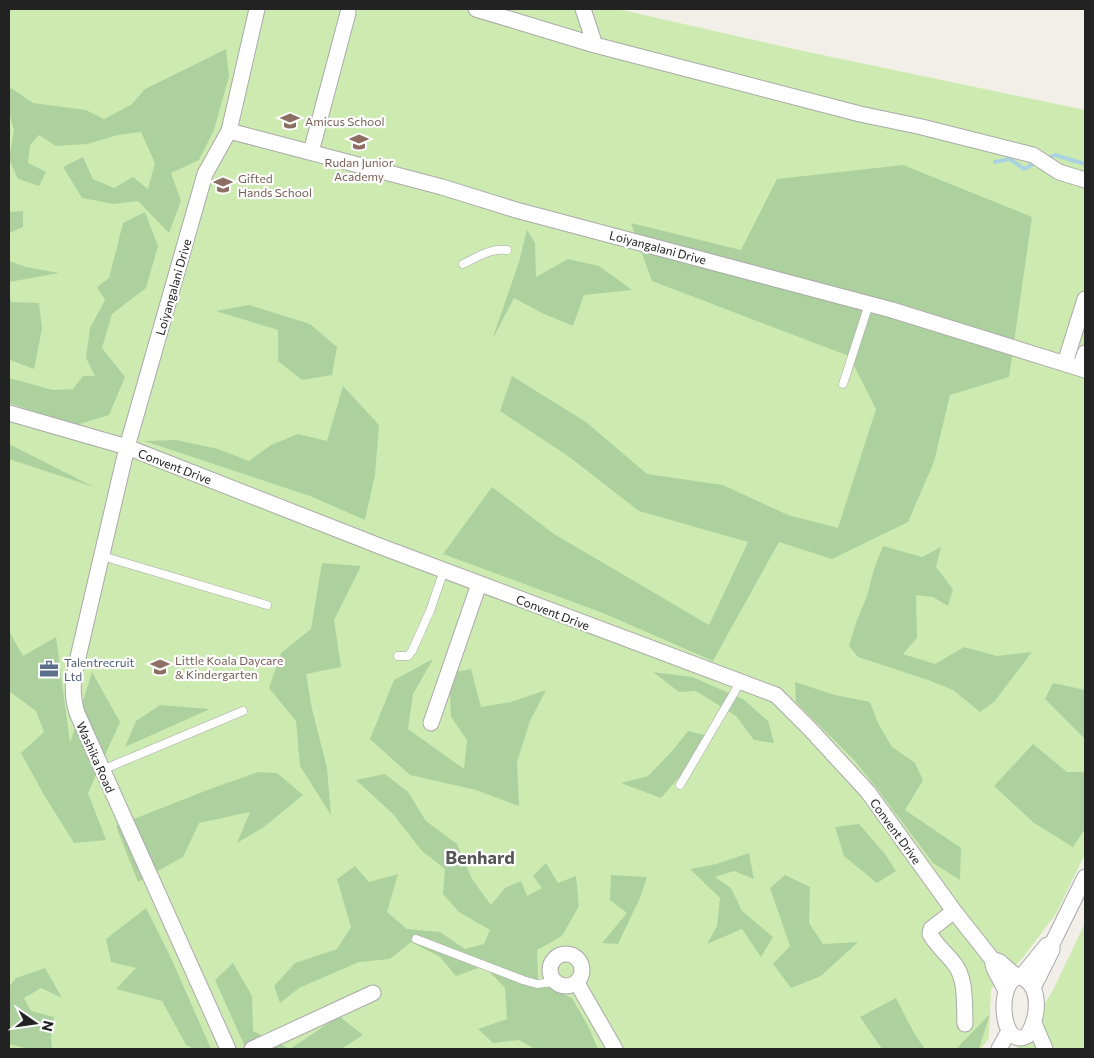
<svg xmlns="http://www.w3.org/2000/svg" width="1094" height="1058" font-family="Commissioner,sans-serif">
<style>
.grass{fill:#cdebb0}
.forest{fill:#add19e}
.lines{fill:none;stroke-linecap:round;stroke-linejoin:round}
.stream{stroke:#aad3df;stroke-width:4}
.service-casing{stroke:#a9a9a9;stroke-width:9}
.minor-casing{stroke:#a9a9a9;stroke-width:17}
.service{stroke:#fff;stroke-width:8}
.minor{stroke:#fff;stroke-width:15}
.labels{text-anchor:middle;dominant-baseline:central;stroke-width:4.5;stroke-linejoin:round;paint-order:stroke}
.education-label{font-size:12px;fill:#785e54;stroke:#fff;text-anchor:start}
.street-label{font-size:12px;fill:#222;stroke:#fff}
.service-label{font-size:12px;fill:#4e5e75;stroke:#fff;text-anchor:start}
.district-label{font-size:18px;font-weight:bold;fill:#555;stroke:#fff}
</style>
<rect width="100%" height="100%" fill="#f2efe9"/>
<!-- grass -->
<path class="grass" d="M9,9H618L794,49L1085,110V854L1056,914L1021,960L991,989L989,1038L981,1049H9Z
M1085,923V1049H1016L1052,992Z"/>
<!-- forest -->
<path class="forest" d="M226,49L229,76L214,130L199,160L171,173L181,201L169,233L138,201L114,204L82,198L63,167L83,157L93,179L114,188L133,177L148,189L155,163L141,132L118,135L87,144L56,146L39,135L30,145L28,163L46,172L39,186L18,179L9,159L14,130L9,113V89L11,88L33,103L86,110L104,119L131,105L145,89Z
M903,165L1032,217L1009,377L950,395L934,462L908,522L832,559L779,542L713,661L603,613L443,554L492,487L554,534L709,625L748,542L639,511L568,456L500,411L512,376L586,422L647,474L723,485L788,515L838,528L876,409L849,356L652,281L631,223L741,250L777,179Z
M23,211V227L9,233V212Z
M145,212L158,246L146,288L112,314L102,348L125,377L109,415L76,425L9,403V378L53,390L73,389L83,376H95L86,358L90,328L105,300L97,287L109,278L123,223Z
M527,230L535,243L536,277L568,259L599,266L632,290L584,295L573,326L542,313L514,298L492,340L519,262Z
M9,261L26,267L59,273L9,282Z
M9,291L11,302L39,303L42,329L34,369L10,360L9,352Z
M249,305L310,324L337,347L332,375L302,380L278,361V330L216,311Z
M343,386L379,425L375,475L365,520L310,496L144,441L176,440L218,449L249,461L271,445L298,434L327,441Z
M9,444L94,487L9,459Z
M883,546L922,557L941,547L936,567L953,589L948,606L933,597L916,595L917,638L903,654L935,664L964,647L997,656L1032,652L994,702L980,712L953,690L928,680L858,657L849,646L857,620L867,596L874,569Z
M322,563L361,566L334,620L341,667L306,674L312,709L327,768L331,815L300,766L296,721L269,688L281,653L311,629Z
M10,633L23,656L56,637L70,743L92,672L120,722L88,793L106,840L74,843L44,795L21,753L44,732L36,711L9,691V635Z
M433,659L413,694L408,729L464,769L467,740L451,717L449,673L471,669L481,707L511,702L546,690L530,721L517,762L519,806L476,790L410,775L370,739L394,680Z
M653,672L692,677L743,699L768,721L774,743L754,740L736,716L696,691L679,692Z
M795,682L835,695L870,702L878,723L892,747L915,763L923,780L905,810L961,848L960,880L933,863L875,786L854,760L796,702Z
M1053,683L1085,690V739L1045,699Z
M160,705L210,709L125,747L136,721Z
M688,731L714,737L661,798L621,783L648,776L673,750Z
M1033,744L1067,772H1085V829L1073,847L1034,823L994,786Z
M258,772L277,773L303,795L264,827L237,843L250,812L199,823L183,857L138,882L116,826L210,789Z
M385,774L408,792L426,821L457,844L472,879L491,905L505,888L521,881L527,896L542,888L533,876L546,863L558,883L576,876L579,906L562,936L537,950L538,982L572,998L588,1026L598,1049H535L519,1040L493,1043L478,1029L507,1019L505,988L484,966L456,976L440,957L411,942L390,959L359,962L299,988L280,1003L274,986L295,963L337,949L351,927L337,879L355,866L369,882L398,874L387,912L407,929L440,932L465,949L484,944L490,930L459,912L443,894L445,869L422,851L393,814L356,780Z
M859,824L885,854L896,871L877,883L844,856L835,827Z
M749,853L754,879L734,871L715,877L731,888L742,911L773,937L761,957L742,929L707,944L717,926L720,898L690,869L716,864Z
M611,875L647,877L640,898L618,944L602,943L627,913L610,900Z
M785,875L810,887L809,923L823,944L858,942L821,976L791,988L773,964L790,946L770,888Z
M146,908L172,960L211,1049H194L186,1045L162,1001L116,989L136,968L111,962L106,939Z
M233,963L252,996L253,1031L290,1049H246L215,980Z
M45,968L62,998L41,988L24,998L31,1011L54,1017L51,1038L52,1049H29L9,1044V987L16,978Z
M896,998L914,1033L925,1049H882L860,1017Z
M990,1014L979,1049H956Z
M339,1016L363,1035L341,1049H290Z"/>
<g class="lines">
<!-- stream -->
<path class="stream" d="M1046,159L1055,155L1085,164
M995,162L1010,159L1024,169L1037,162"/>
<!-- service casing -->
<g class="service-casing">
<path id="service" d="M463,264C478,257 490,248 507,250
M843,384L869,304
M102,556L267,605
M398,656H408L412,651L430,611L444,570
M102,770L243,711
M680,785L741,681
M416,939L523,980L537,984L554,982"/>
</g>
<!-- minor casing -->
<g class="minor-casing">
<path id="minor" d="M476,9L595,45L860,114L922,127L1033,155L1059,172L1085,180
M583,9L595,45
M229,131L442,187L516,210L892,310L1085,370
M311,152L348,13
M1065,363L1085,299
M1080,368L1085,353
M9,413L127,447L382,547L776,695L810,729L868,792L954,911L992,959L994,968L1006,991
M431,723L479,584
M954,911L931,929L930,934C936,945 946,953 953,962C967,978 964,1004 965,1024
M550 970a16 16 0 1 1 32 0a16 16 0 1 1-32 0Z
M992,959L1000,962L1017,977
M1021,977C1043,987 1038,1019 1027,1036C999,1051 996,975 1021,977L1047,945L1052,944
M577,983L615,1049
M1033,988L1052,950V944L1085,877
M1034,1023L1045,1049
M228,1049L77,713C70,689 74,677 79,653L127,447L205,174L229,131L257,9
M252,1049L373,993
M999,1049L1009,1031"/>
</g>
<!-- service -->
<use href="#service" class="service"/>
<!-- minor -->
<use href="#minor" class="minor"/>
</g>
<!-- icons -->
<defs>
<g id="school-bare" transform="scale(1.5)"><path d="M0-5L7-2L0 1L-7-2ZM-4 1L0 2.5L4 1V4Q0 6-4 4Z" fill="#8d6e63" stroke="#fff" stroke-width="2.5" paint-order="stroke"/></g>
<g id="office-bare" transform="scale(1.5)"><path d="M-6-3h4V-5.5h4V-3h4V5H-6ZM-1-4.5V-3h2v-1.5ZM-6 0V1H6V0Z" fill="#5c6f8a" stroke="#fff" stroke-width="2.5" paint-order="stroke"/></g>
</defs>
<g fill-rule="evenodd">
<use href="#school-bare" x="290" y="121"/>
<use href="#school-bare" x="359" y="142"/>
<use href="#school-bare" x="223" y="185"/>
<use href="#school-bare" x="160" y="667"/>
<use href="#office-bare" x="49" y="669"/>
</g>
<g class="labels">
<!-- education labels -->
<g class="education-label">
<text x="305" y="121">Amicus School</text>
<text x="359" y="162" text-anchor="middle">Rudan Junior<tspan x="359" dy="14">Academy</tspan></text>
<text x="238" y="178">Gifted<tspan x="238" dy="14">Hands School</tspan></text>
<text x="175" y="660">Little Koala Daycare<tspan x="175" dy="14">&amp; Kindergarten</tspan></text>
</g>
<!-- street labels -->
<g class="street-label">
<text transform="translate(658 247) rotate(15)">Loiyangalani Drive</text>
<text transform="translate(173 287) rotate(-74)">Loiyangalani Drive</text>
<text transform="translate(175 466) rotate(21)">Convent Drive</text>
<text transform="translate(553 612) rotate(21)">Convent Drive</text>
<text transform="translate(96 757) rotate(66)">Washika Road</text>
<text transform="translate(896 831) rotate(54)">Convent Drive</text>
</g>
<!-- service labels -->
<g class="service-label">
<text x="64" y="662">Talentrecruit<tspan x="64" dy="14">Ltd</tspan></text>
</g>
<!-- district labels -->
<g class="district-label">
<text x="480" y="857">Benhard</text>
</g>
</g>
<!-- border -->
<rect width="1094" height="1058" fill="none" stroke="#222222" stroke-width="20"/>
<!-- north arrow -->
<g transform="translate(35 1023) rotate(103)" stroke="#ffffff" stroke-width="4" paint-order="stroke">
<path d="M0-4L9 19L0 12L-9 19Z" fill="#222222"/>
<text y="-8" font-size="14" font-weight="bold" text-anchor="middle" fill="#222222">N</text>
</g>
</svg>
